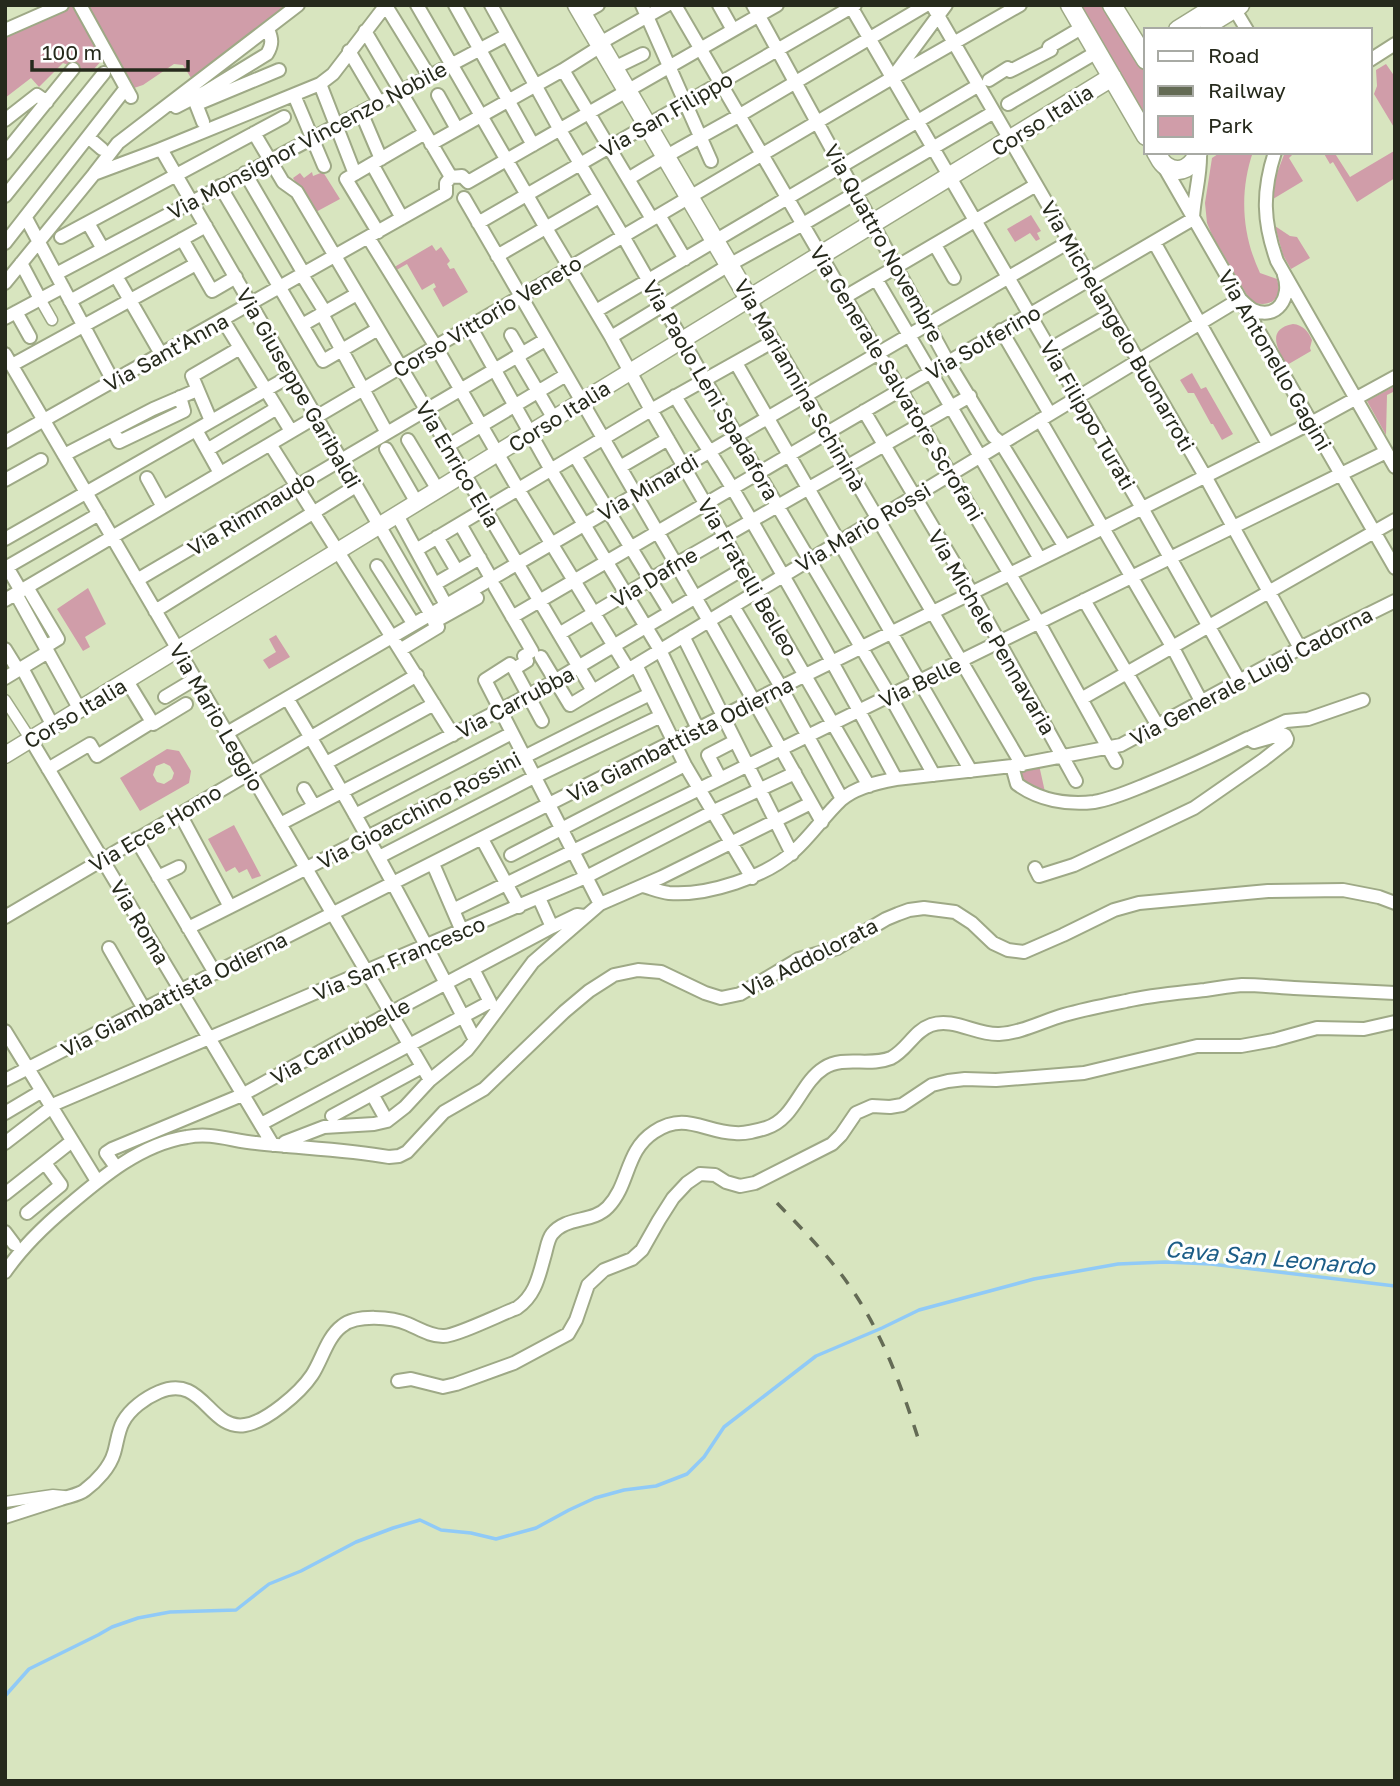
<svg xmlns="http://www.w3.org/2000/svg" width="1400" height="1786" font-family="'Golos Text',sans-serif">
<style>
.green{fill:#d09da9;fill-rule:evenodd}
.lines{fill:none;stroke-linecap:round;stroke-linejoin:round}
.stream{stroke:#90caf7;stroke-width:3.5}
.pedestrian-casing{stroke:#9ea986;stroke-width:13}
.minor-casing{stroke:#9ea986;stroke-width:16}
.tertiary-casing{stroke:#9ea986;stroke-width:19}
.secondary-casing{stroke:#9ea986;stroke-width:21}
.pedestrian{stroke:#fff;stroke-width:10}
.minor{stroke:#fff;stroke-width:12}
.tertiary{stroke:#fff;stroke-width:16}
.secondary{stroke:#fff;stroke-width:18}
.rail{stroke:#646b55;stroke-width:3.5;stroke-dasharray:12 12;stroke-linecap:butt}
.labels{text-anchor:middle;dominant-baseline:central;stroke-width:6;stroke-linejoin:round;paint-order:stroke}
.street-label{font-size:21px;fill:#262a1c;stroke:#fff}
.water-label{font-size:23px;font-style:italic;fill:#1c5d87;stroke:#fff}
</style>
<rect width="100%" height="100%" fill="#d8e5bf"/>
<!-- green -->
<path class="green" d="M84,5H288L191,78L183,65L174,64L143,85L131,89Z
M1079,5H1104L1146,74V121Z
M69,6H77L105,57L93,70L77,68L63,63L39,87L31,78L5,98V34Z
M1386,64L1395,77V129L1374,94L1377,86L1376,70Z
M1394,151L1395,178L1357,202L1333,162L1330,164L1323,152H1334L1350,177Z
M1221,152H1253C1239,192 1242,235 1260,273L1277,279C1283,300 1270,308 1251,302L1212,235L1207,223L1205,203L1212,158Z
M1285,152H1295L1289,158L1303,181L1273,199L1276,176Z
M312,172L313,176L323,172L340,199L314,213L293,178L300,173L304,178Z
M1031,215L1041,231L1037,233L1040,239L1036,241L1030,233L1015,242L1007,229Z
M1275,226L1290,236L1297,237L1310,258L1291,269L1283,255Z
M432,245L436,251L441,247L450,261L447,264L450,269L454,268L468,292L443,307L433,289L436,287L434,283L422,290L407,264L393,272L391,269Z
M1293,324C1303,325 1308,331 1312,340L1310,348L1311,351L1287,365C1277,349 1266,329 1293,324Z
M1192,373L1201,389L1206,387L1233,434L1222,440L1213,424H1211L1194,393H1188L1180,380Z
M1395,386V391L1387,395L1386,435L1367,401Z
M88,588L106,624L85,637L90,647L83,651L57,609Z
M276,635L290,657L269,669L263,660L276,652L269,639Z
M167,749L179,751L191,771L189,783L140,811L120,778ZM164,763L170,766L174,773L172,779L164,784L157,782L153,775L156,766Z
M1039,765L1045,792L1023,783L1020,769Z
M234,825L261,876L252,879L247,869L239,873L235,867L226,872L208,839Z"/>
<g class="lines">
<!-- stream -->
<path class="stream" d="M5,1696L29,1669L98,1635L112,1627L138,1618L170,1612L236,1610L269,1584L301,1571L356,1542L393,1528L420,1520L441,1530L471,1533L496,1539L536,1528L569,1510L595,1498L624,1490L656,1486L687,1474L704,1457L724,1427L816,1356L882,1328L919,1310L1034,1279L1118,1264L1165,1262L1211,1264L1395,1286"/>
<!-- pedestrian casing -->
<g class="pedestrian-casing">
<path id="pedestrian" d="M40,299L52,320
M5,700L31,740
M5,1502L53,1495L64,1496"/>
</g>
<!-- minor casing -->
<g class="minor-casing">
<path id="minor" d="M80,5L131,97
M417,5L546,228L611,337L651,410L869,786
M455,5L533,145
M491,5L560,130L623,236L758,473L890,696L934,775
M642,5L711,161
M675,5L845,297L1039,623L1116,762
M719,5L733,30
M753,5L948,362L993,436L1001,443L1065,547
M850,5L1142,508L1239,680
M932,5L1205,476L1300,648
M1232,5L1247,30
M386,6L429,76
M582,14L598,5
M5,30L62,5
M365,31L451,177
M600,43L667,5
M349,51L379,102
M1370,60L1395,44
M614,68L643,54
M563,70L652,219
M896,76L1020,5
M989,80L1008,68L1010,71L1051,50L1049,47L1083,27
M320,84L355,174
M294,95L324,166
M438,95L457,129
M202,102L279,70
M196,104L203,122
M1008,104L1097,52
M176,107L205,92L267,54C273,44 272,39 268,29
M361,112L381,159
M5,120L37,95L47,102
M254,133L283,182L297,192L593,691
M88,137L102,149
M431,144L563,70L601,46
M161,149L438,627L400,650L270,444
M1275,152C1262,192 1263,222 1277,261L1395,467
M5,153L73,69
M372,164L402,218
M1163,165L1395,568
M245,173L304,274
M94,174L118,143L298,5
M628,179C664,156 703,136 740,115C802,79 864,42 926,5
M220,186L323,361L378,329
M5,196L104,73
M464,198L709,621L822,822
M659,215L685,259
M26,218L113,381
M1193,218C1194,196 1201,175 1200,153
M88,223L103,249
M478,223L855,5
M378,232L346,179L425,133
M61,237L284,117
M368,237L436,347L518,489L628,669
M182,239L212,291L236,277
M1154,242L1268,444
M5,243L126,88
M935,245L954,278
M497,256L599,197
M21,263L40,299
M56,274L507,35
M302,275L325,312
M116,276L161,354
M876,279L1040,559
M5,283L94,174L161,149L320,84L333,74L386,5
M845,297L1036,185
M749,299L1022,765
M70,301L206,226
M596,311L979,85
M16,312L30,337
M322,314L387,433
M5,318L63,287
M223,320L291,431
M302,325L357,294
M470,326L551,470L660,650L698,729
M1001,330L1050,414
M511,335L522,354
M611,337L729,265L803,224L994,112
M1050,349L1111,314
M5,354L430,1080
M517,356L554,419
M736,363L971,771
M12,365L196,264
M675,396C694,428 715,459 734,491C790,586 844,682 896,779
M864,411L972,593L1076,781
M1040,420L1173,648L1201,701
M211,421L192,376L240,348
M113,430L119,442L184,411L180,397
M196,430L220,473
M408,440L438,490
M5,442L446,193V183L451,177L462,176L468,182L777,5
M447,446L566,375
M386,449L417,503
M207,450L277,408
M64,455L153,409L197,390
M575,456L670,612
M620,467L668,439
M147,478L163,507
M5,480L41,460
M397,515L446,605
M460,524L491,578
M437,537L457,571
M5,539L292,375
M416,550L651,410L774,341
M377,566L413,623
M137,580L545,340
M435,584L480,558
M27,587L58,639L45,647
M495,587L532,651L524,656L527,661L514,669L542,721
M21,591L7,567L99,514
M16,594L80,710
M5,600L892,78L946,5
M1084,600L1158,726
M733,606L781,687L842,799
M155,611L356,486
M512,617L1193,219
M434,622L477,598
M559,634L676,564L970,396
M683,636L792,854
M5,649L18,670
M400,650L453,735
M541,657L570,705L1240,299C1244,303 1248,307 1253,310C1277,321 1292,297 1284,275
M510,664L485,680L600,904
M636,665L685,765L752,878
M22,668L53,726
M5,678L48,652
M127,681L152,722
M165,697L195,679
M287,698C355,810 416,924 475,1040
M1081,699L1395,520
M227,733L1069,242
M1251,737L1286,721L1308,719L1363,700
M31,740L273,1145
M326,763L434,704
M1012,766L1017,784C1039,800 1067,805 1094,802C1112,799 1128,792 1145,785C1180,771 1214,755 1248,738L1254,742L1283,734L1285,735L1287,739L1286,742L1263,760L1194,808L1074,865L1039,876L1035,868
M48,769L90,744L97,756L152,722L153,724L186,704
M720,778L708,755L735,741
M304,789L314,806
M180,814L230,907
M355,815L512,733
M280,824L546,686L743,569
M136,839L215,973
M482,839L519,907
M511,855L685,765
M379,857L534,777L661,716
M433,864L462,931
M158,877L179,867
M643,886C651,888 660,892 669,893C707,896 766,877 794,851C811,836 824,816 841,800C855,787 879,782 896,779L1012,766L1121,745L1300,648L1395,601
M539,898L552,927
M453,910L1386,452
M5,917L417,675
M188,928C343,851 495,770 650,694
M109,948L144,1009
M5,1031L97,1181
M5,1080L181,990L755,700L1103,528L1311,423L1395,377
M372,1094L387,1121
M5,1113L42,1091
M332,1116L422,1067
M261,1124L490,1002L473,969
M5,1143L57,1103L586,877L714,811L795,773
M284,1146L285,1142L324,1127L374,1124L387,1121L405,1107L430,1080L467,1050L475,1040L533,962L600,904L662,877L811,803
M116,1167L106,1153L112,1149L242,1095L390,1013L552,927L577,915L584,916
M5,1194L67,1145
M27,1213L61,1185L45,1163
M5,1232L14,1244
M5,1272C23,1246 44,1226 68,1206C102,1177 141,1144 187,1137C212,1132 232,1141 256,1143C300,1148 345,1149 389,1157L399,1156L407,1152L444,1112L484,1089L564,1012L589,991L614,975L638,970L661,972L705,993L721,998L740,994L799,959L837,948L886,919L898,914L909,910L924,908L955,912L972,923L993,943L1008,950L1024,952L1063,935L1114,910L1139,903L1268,891L1343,890L1379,897L1395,903
M398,1381L411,1379L443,1387L456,1384L514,1363L568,1334L576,1320L588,1285L604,1270L632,1259L642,1250L659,1220L673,1198L687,1183L700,1174L715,1175L726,1182L740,1186L755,1183L832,1144L841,1135L856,1113L872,1106L890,1107L902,1105L932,1085L948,1081L965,1079L996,1080L1084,1073L1197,1046H1241L1274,1040L1317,1028L1364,1029L1395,1022
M5,1517C24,1511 42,1505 61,1499C69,1496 79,1495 85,1490C97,1481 110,1467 114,1453C117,1443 118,1431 123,1422C130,1409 145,1398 159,1392C203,1373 209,1431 245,1425C266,1422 300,1393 312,1375C322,1360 327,1337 342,1326C357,1314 392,1317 408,1324C420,1329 430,1336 443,1336C454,1337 503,1313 517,1308C536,1295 539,1275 545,1254C547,1247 548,1239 552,1234C566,1216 593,1223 608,1207C630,1184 625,1151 654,1132C685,1111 704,1132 735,1133C746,1134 756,1131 766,1128C795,1119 800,1083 824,1068C844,1055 869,1067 891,1058C907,1050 914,1031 931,1025C953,1017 976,1035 999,1034C1021,1033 1043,1021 1064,1015C1085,1009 1106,1005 1126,1001C1152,995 1179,993 1205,990C1217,988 1229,986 1242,985C1259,985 1277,987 1294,988C1328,990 1361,991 1395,993"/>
</g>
<!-- tertiary casing -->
<g class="tertiary-casing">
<path id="tertiary" d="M5,755L749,299"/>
</g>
<!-- secondary casing -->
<g class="secondary-casing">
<path id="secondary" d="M577,5L749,299L1112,77
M1070,5L1146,136
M1112,5L1146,60
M1209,24L1240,5
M1178,30L1218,5
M1156,152C1159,157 1161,163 1166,166C1180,176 1194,166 1198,152"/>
</g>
<!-- pedestrian -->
<use href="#pedestrian" class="pedestrian"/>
<!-- minor -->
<use href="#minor" class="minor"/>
<!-- tertiary -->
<use href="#tertiary" class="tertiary"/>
<!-- secondary -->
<use href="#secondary" class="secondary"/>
<!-- rail -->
<path class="rail" d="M777,1203C805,1232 833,1260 855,1294C884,1338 902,1388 918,1438"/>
</g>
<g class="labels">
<!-- street labels -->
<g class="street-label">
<text transform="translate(666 114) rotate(-30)">Via San Filippo</text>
<text transform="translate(1042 120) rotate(-32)">Corso Italia</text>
<text transform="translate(307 140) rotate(-28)">Via Monsignor Vincenzo Nobile</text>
<text transform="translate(884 243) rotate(61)">Via Quattro Novembre</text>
<text transform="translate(487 316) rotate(-31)">Corso Vittorio Veneto</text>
<text transform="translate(1118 326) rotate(60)">Via Michelangelo Buonarroti</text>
<text transform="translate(983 342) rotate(-30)">Via Solferino</text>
<text transform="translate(166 352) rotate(-29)">Via Sant'Anna</text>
<text transform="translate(1275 360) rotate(60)">Via Antonello Gagini</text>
<text transform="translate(897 383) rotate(59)">Via Generale Salvatore Scrofani</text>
<text transform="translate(800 385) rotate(60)">Via Mariannina Schininà</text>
<text transform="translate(299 388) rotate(60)">Via Giuseppe Garibaldi</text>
<text transform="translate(711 390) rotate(60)">Via Paolo Leni Spadafora</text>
<text transform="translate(1088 415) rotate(60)">Via Filippo Turati</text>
<text transform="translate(559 416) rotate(-32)">Corso Italia</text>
<text transform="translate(458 464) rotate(59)">Via Enrico Elia</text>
<text transform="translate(648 487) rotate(-30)">Via Minardi</text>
<text transform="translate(251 513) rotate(-31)">Via Rimmaudo</text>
<text transform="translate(863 527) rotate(-31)">Via Mario Rossi</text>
<text transform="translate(654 577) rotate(-31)">Via Dafne</text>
<text transform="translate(748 577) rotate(60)">Via Fratelli Belleo</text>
<text transform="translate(992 632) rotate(60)">Via Michele Pennavaria</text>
<text transform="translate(1251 676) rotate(-28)">Via Generale Luigi Cadorna</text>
<text transform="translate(920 682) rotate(-26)">Via Belle</text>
<text transform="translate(515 702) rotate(-28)">Via Carrubba</text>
<text transform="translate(75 713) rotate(-31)">Corso Italia</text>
<text transform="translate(217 717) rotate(60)">Via Mario Leggio</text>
<text transform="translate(680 739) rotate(-27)">Via Giambattista Odierna</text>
<text transform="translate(419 810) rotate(-28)">Via Gioacchino Rossini</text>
<text transform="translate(155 828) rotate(-31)">Via Ecce Homo</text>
<text transform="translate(140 922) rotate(59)">Via Roma</text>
<text transform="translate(810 957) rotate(-27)">Via Addolorata</text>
<text transform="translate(399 958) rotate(-23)">Via San Francesco</text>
<text transform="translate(174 994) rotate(-27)">Via Giambattista Odierna</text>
<text transform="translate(340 1041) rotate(-29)">Via Carrubbelle</text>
</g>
<!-- water labels -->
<g class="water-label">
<text transform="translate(1270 1257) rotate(5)">Cava San Leonardo</text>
</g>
</g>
<!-- border -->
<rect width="1400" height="1786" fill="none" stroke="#262a1c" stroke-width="14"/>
<!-- legend -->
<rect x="1144" y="28" width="228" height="126" fill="#ffffff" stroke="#a8aaa4" stroke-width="2"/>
<rect x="1158" y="51" width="35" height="10" fill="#ffffff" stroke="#a8aaa4" stroke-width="2"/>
<text x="1208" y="63" font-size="21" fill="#262a1c">Road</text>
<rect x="1158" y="86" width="35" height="10" fill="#646b55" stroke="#a8aaa4" stroke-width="2"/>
<text x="1208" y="98" font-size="21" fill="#262a1c">Railway</text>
<rect x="1158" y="116" width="35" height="21" fill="#d09da9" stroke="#a8aaa4" stroke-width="2"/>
<text x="1208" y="133" font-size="21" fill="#262a1c">Park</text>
<!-- scale -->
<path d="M32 60v10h156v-10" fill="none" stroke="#262a1c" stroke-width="3.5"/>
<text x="42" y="60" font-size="21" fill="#262a1c" stroke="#ffffff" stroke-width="5" paint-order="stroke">100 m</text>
</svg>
